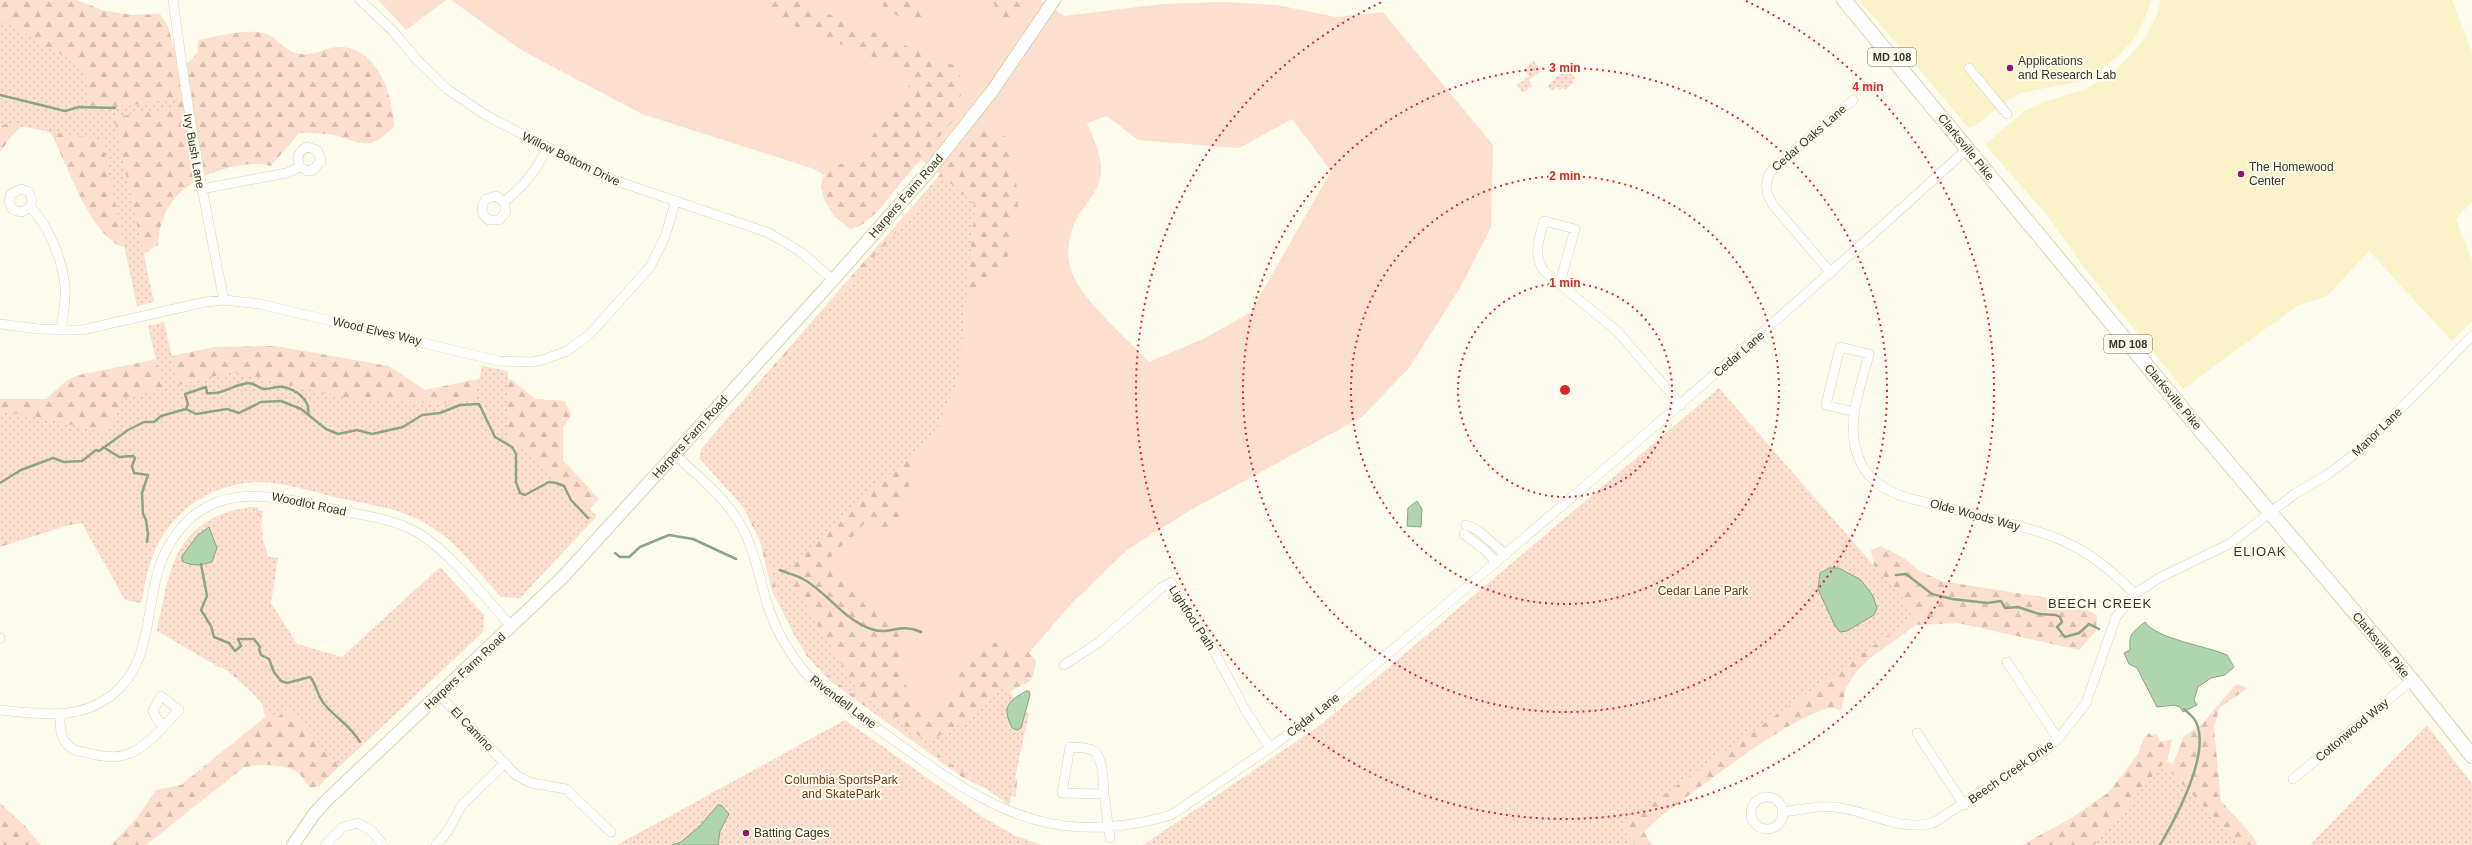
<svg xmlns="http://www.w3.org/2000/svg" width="2472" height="845" font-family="Arial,sans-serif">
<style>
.built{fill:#fbf3c8}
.grass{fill:#fcdfce;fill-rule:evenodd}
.forest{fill:url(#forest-firs)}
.park{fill:url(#park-dots)}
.water{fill:#afd5af;stroke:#8ba586}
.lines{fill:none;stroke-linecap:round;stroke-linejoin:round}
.stream{stroke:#8ba586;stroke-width:2.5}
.minor-casing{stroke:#dad4b2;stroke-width:10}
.secondary-casing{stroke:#dad4b2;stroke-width:14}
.primary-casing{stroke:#dad4b2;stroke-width:16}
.minor{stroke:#fff;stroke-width:9}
.secondary{stroke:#fff;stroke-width:12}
.primary{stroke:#fff;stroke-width:14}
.ring{fill:none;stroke:#d62828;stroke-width:2;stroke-dasharray:2 4}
.poi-dot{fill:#921672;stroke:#fefcee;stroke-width:1.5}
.labels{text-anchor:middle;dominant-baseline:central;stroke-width:4;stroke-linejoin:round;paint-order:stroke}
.shield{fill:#fefcee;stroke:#737163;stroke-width:1}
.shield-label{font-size:11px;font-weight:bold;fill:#383527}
.poi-label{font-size:12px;fill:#383527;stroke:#fefcee;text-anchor:start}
.street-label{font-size:12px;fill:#383527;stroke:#fefcee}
.park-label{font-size:12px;fill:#743b11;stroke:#fefcee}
.neighbourhood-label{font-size:13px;letter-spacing:1px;fill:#383527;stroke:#fefcee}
.centre{fill:#d62828;stroke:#fefcee;stroke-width:2}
.ring-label{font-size:12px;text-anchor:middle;font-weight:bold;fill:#d62828;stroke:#fefcee;stroke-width:4;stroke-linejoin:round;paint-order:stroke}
</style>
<defs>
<pattern id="forest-firs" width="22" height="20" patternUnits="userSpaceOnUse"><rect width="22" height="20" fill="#fcdfce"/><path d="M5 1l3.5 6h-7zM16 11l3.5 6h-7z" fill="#d9c0b1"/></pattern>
<pattern id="park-dots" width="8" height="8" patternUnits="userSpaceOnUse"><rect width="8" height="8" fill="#fcdfce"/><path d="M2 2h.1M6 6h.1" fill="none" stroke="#d9c0b1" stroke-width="1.8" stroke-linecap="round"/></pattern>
</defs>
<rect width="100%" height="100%" fill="#fefcee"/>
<!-- built -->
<path class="built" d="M1859,0H2151L2142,26L2132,41L2120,54L2097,73L2081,81L2021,93L2011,98L1973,127L1969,128Z
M2161,0H2452L2472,52V202L2456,219L2472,260V321L2452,341L2369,251L2327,296L2297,306L2183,389L2086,270L2046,214L1986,146L1988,142L2024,111L2046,101L2084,90L2115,71L2144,40L2156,17Z"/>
<!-- grass -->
<path class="grass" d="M378,0H446L406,30Z
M451,0H1040L1064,16L1162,4L1223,2L1277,5L1336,17L1383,12L1493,145L1491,227L1461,286L1409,368L1362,417L1189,511L1127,550L1070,605L976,715L928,742L786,572L943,177L917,156L875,205L814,169L642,114L521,50ZM1107,116L1138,140L1239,148L1292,119L1331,171L1250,313L1203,339L1149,362C1127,338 1088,306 1074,277C1064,258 1068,231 1080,213C1087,203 1097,192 1100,179C1105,161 1094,140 1087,123Z"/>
<!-- forest -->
<path class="forest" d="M0,0H76L106,11L133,15L160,14L168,26L176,56L188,63L197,53L199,40C220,36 251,26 271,36C279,41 287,51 296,53C312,58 323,48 338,47C377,46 393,94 394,126C367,156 359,139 327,134C318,133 308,133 299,133L271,166C241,158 190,176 172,202C163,215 158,230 158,245L146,253C136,250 124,249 116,244C87,225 67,165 52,135C25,113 15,130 0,153Z
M761,0H794L953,65L961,77V95L955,118L876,213L860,226L850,229L834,216L825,201L821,188L823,178L833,167L851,160L866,146L890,108L913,81L914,76L910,72L767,15L761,4Z
M873,0H911L924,16L926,24L923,28L904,20Z
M993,0H1032L1021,17L1006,23L998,17Z
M984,124L995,128L1007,138L1016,177L1018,210L1010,236L1007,263L985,290L974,296L967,291L913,442L908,498L898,520L883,529L864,523C852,541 839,544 827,562L850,578L866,607L896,620L902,637L899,656L901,675L914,701L928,714C956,705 956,679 965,655L982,643H997L1025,649L1036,660C1033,687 1028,680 1010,692C1004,697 999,706 993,712L1000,753L1017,780L1016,797L999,795L962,777L830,681L806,655L772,591L760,541L742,505L707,450L712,436Z
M275,346L389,366L425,390L497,375L512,380L535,399L565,401L571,415L563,427V460L599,499L508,597L447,517L249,472L91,522L69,525L0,547V399H46L67,380L79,375L215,347Z
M243,510L263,511C262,519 260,531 262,539C263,544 268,550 268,556C269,561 265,566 266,571C271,623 282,647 336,660L352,652L465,645L319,786L310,788C306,783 301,774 296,771C281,764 260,764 244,767L146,845H111L136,819L156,790L181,785L265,717L262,701L208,654Z
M1881,546L1904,558L1918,570L1941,581L2049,598L2083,608L2097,615L2096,631L2079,650L1958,623L1916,625L1869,659L1856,672L1846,688L1841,711C1839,710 1835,708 1833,708C1799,709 1693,793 1661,816L1644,832L1652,845H1619L1621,812L1876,577L1871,550Z
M2236,684L2248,688L2219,708L2214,728L2221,801L2253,836L2257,845H2022L2073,817L2109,792L2138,754L2145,736L2149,733L2152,736L2156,734L2161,742L2172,739L2167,762L2173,764L2184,736L2203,723Z
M0,803L25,826L41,845H0Z"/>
<!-- park -->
<path class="park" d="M0,19L84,68L91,111L175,99L176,108L114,117L154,302L137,306L102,140L6,124L0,126Z
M1534,61L1541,71L1529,80L1532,86L1523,93L1517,85L1529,76L1524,69Z
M1564,62L1575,78L1572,80L1574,82L1565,90L1563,88L1560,90L1557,87L1552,91L1548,86L1563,70L1559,66Z
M943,177L975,205L959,376L936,432L833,526L786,572L860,694L928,742L976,715L1002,684L1029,714L1009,805L839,684L814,663L795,637L782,608L763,543L746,510L699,458L701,449L902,226Z
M164,322L178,385L232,372L360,401L473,404L482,366L508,371V437L597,516L520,598L501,597C481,575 461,547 436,530C407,509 372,505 339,498C313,492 285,482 258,482C213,483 170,511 154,553C147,569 145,586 141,603L125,600L79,518L0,545V412L28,415L108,433L123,398L163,389L148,326Z
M1719,388L1917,615L1620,826L1635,845H1143L1318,727Z
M249,507H258L266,556L278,558L271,603L297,644L342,657L440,567L484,615L483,632L340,766L287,709L276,719L235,674L217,666L157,631C170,568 174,520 249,507Z
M845,720L984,818L1016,836L1042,845H617Z
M2427,725L2472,784V845H2310Z
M2163,764L2241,845H2094Z"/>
<!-- water -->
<path class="water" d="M1417,501L1422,509L1421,527L1407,526L1408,508Z
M209,527L217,548L212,562C202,565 192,567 182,561V556L198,535Z
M1829,568H1839L1861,580L1873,596L1877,608L1874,615L1847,631L1840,632L1835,626L1818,589L1820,573Z
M2145,622C2156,639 2207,646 2227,655L2234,667L2225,675L2211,678L2198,687L2194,700L2197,705L2183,712L2180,707L2174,705L2157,707L2137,668L2129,664L2124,653L2130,650C2129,633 2132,633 2145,622Z
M1026,691H1029L1030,695L1021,728L1017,730L1012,728C1002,707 1007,702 1026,691Z
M718,805H721L729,814L720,831L718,845H672L681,842L699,827Z"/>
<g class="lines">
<!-- stream -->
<path class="stream" d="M0,95L65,111L79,107L115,108
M186,409L188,404L185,394L206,387L207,393C223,395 232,385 248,383C256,383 258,389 265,389C271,389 277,386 283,387C295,389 311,400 308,414
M105,448L119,457L133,456L135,458L132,466L134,473L148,475L142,493L143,514L146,520L148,534L147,542
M0,483L21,470L53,458L64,462L82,461L96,450L99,451L128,430L144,422H154L161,416L186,409L196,414L227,409L239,413L261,402L281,401L301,409L326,429L338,434L357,430L372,434L403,427L422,415L440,413L460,405L479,404L495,437L512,447L516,454V482L520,493L525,495L549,482L556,483L564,486L571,500L588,518
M615,553L620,557H629L640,547L669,535L693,539L736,559
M201,564L207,596L201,610L211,626L214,637L229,643L235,651L241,646L238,639H254L260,647L259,649L261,655L269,659L274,672L281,681L287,683L310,677C316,683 317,696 325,705C336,718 351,726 360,742
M780,570C787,573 796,575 803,579C828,593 843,619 871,629C889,636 900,622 921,632
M1896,575L1906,574L1932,594L1952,599L1988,603L2001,601L2005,608L2018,607L2039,614L2056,615L2060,617L2062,622L2057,627L2065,637L2079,633L2089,624L2099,629
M2160,845C2176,818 2211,753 2196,722C2194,717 2188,713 2184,709"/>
<!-- minor casing -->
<g class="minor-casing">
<path id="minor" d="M173,0C186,102 203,200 224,300
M360,0L392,30L417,60L447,89L487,116L605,177L769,233L801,252L833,280
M1969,68L2007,114
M201,189L287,173L300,167L308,171L313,170L321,161L317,150L307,147C298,151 296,158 300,167
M504,202L506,212L499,220H489C481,215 480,207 486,199L496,196L504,202C524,185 536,172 547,148
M30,207L22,212L13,210L9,202L11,194L21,189L29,192L32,200L30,207C49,226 62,259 65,286C66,300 63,316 61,330
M1831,273L1773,205C1765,192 1763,180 1774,168L1853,100
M1560,283L1575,229L1544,221C1539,239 1532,256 1545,272L1617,331L1681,405
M0,324L39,329L82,330L205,302L224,300L260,304L499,361L532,362L543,360L567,351L589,335L650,267L665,237L675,203
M1855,412L1826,405L1840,347L1869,354C1862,383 1848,416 1855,446C1858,460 1865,473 1876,482C1892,496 1917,500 1937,505C1975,515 2014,523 2051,536C2085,548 2110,569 2135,594
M674,454C701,479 729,500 745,533C756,556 760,580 767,603C776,632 790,656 811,679C847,708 885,734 923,761C1005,819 1070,845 1171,815L1270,748L1326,706C1543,523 1758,340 1967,149
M1466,525L1479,531L1506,555
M1464,534L1487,552L1496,563
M0,638V639
M2007,662L2058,739
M1064,665L1098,643L1161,588L1171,582L1214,651L1247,713L1270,748
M439,695L516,775L531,783L566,789L611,832
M0,710C39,714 79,721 112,695C158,659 142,595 167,549C206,475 276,496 341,511C368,516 397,520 420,534C454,556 484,597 512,627
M60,715C60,730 60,741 74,750C89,753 110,760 125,755C147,749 164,725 179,710L161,696L153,711L158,721L164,725
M1917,733L1964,805
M2293,779L2412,680
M1104,794C1103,783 1104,755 1092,750C1086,747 1077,748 1070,747L1062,793L1104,794L1110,838
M1751 813a16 16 0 1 1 32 0a16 16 0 1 1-32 0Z
M1782,812C1801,810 1822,804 1841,808C1873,813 1899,831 1933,823L2043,752L2058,739L2086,703L2116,617L2135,594L2159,578L2229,544L2296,493L2327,475L2360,450L2472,336
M325,845L343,827L358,823L372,831L383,845
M436,845L447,832L462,805L505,763"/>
</g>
<!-- secondary casing -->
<g class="secondary-casing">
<path id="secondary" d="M293,845L314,814L328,799L562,578L833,280L929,171L993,90L1054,0"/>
</g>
<!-- primary casing -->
<g class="primary-casing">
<path id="primary" d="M1844,0L2191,419L2412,680L2472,756"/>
</g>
<!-- minor -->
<use href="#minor" class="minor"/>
<!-- secondary -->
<use href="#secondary" class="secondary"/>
<!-- primary -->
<use href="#primary" class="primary"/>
</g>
<!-- distance rings -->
<g class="ring">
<circle cx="1565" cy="390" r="107"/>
<circle cx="1565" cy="390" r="214"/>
<circle cx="1565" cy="390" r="322"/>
<path d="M1746 1A429 429 0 1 1 1384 1"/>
</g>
<!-- markers -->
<g class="poi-dot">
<circle cx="2010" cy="68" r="4"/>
<circle cx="2241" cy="174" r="4"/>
<circle cx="746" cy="833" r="4"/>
</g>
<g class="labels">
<!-- shield labels -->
<g class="shield">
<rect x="1868" y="48" width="48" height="18" rx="3"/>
<rect x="2104" y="335" width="48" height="18" rx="3"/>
</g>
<g class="shield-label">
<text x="1892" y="57">MD 108</text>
<text x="2128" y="344">MD 108</text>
</g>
<!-- poi labels -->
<g class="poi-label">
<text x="2018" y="61">Applications<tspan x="2018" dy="14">and Research Lab</tspan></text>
<text x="2249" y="167">The Homewood<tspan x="2249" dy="14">Center</tspan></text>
<text x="754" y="833">Batting Cages</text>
</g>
<!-- street labels -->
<g class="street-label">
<text transform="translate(1809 138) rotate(-41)">Cedar Oaks Lane</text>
<text transform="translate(1966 147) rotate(51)">Clarksville Pike</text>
<text transform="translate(194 151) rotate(80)">Ivy Bush Lane</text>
<text transform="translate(571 159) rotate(26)">Willow Bottom Drive</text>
<text transform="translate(906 196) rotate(-49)">Harpers Farm Road</text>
<text transform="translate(377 331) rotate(13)">Wood Elves Way</text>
<text transform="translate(1739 354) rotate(-41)">Cedar Lane</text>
<text transform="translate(2173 397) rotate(50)">Clarksville Pike</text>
<text transform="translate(2377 432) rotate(-44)">Manor Lane</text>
<text transform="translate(690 437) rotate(-48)">Harpers Farm Road</text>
<text transform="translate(309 504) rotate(12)">Woodlot Road</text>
<text transform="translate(1975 515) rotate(15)">Olde Woods Way</text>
<text transform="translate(1192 618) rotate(57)">Lightfoot Path</text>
<text transform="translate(2381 645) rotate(50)">Clarksville Pike</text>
<text transform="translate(465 671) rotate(-43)">Harpers Farm Road</text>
<text transform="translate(843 702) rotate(37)">Rivendell Lane</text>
<text transform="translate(1313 715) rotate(-38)">Cedar Lane</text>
<text transform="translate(472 729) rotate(46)">El Camino</text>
<text transform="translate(2352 730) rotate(-40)">Cottonwood Way</text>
<text transform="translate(2011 772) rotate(-35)">Beech Creek Drive</text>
</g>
<!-- park labels -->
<g class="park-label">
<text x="1703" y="591">Cedar Lane Park</text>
<text x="841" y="780">Columbia SportsPark<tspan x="841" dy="14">and SkatePark</tspan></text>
</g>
<!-- neighbourhood labels -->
<g class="neighbourhood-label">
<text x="2260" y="551">ELIOAK</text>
<text x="2100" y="603">BEECH CREEK</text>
</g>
</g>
<circle cx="1565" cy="390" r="6" class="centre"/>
<g class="ring-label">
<text x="1565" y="72">3 min</text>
<text x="1868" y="91">4 min</text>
<text x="1565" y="180">2 min</text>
<text x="1565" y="287">1 min</text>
</g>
</svg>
